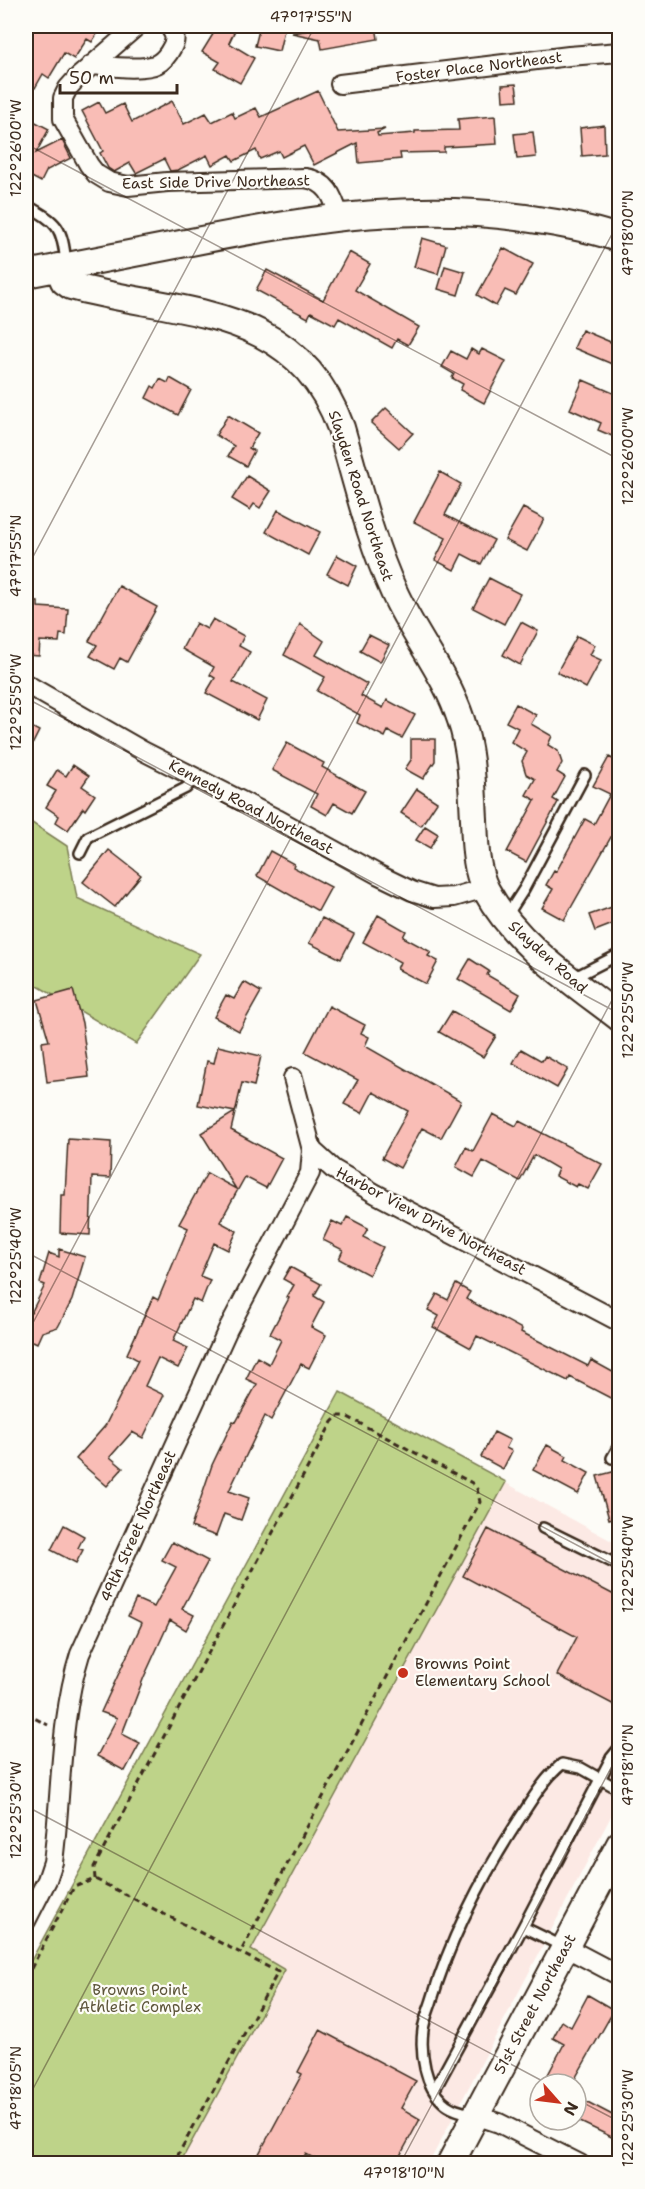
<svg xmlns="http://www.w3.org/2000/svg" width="645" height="2189" font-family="'Shantell Sans',sans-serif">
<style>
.built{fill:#fce9e4}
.green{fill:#bed389;stroke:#7c7e54;stroke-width:1.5}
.building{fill:#f9bdb6;stroke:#3b2a1e;stroke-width:1.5}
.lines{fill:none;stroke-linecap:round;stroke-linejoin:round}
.lane-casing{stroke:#3b2a1e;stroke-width:14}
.street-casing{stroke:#3b2a1e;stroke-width:22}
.secondary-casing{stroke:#3b2a1e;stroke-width:30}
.path{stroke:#3b2a1e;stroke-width:3;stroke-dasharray:6 4.5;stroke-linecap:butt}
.lane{stroke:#fdfcf7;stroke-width:9}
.street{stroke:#fdfcf7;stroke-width:18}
.secondary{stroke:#fdfcf7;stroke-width:26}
.ticks{fill:none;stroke:#3b2a1e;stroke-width:1.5;stroke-opacity:0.45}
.poi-dot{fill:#c8321e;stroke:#fdfcf7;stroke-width:2}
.labels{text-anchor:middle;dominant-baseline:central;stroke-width:4.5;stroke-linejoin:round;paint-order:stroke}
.street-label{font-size:15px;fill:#3b2a1e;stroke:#fdfcf7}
.poi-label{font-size:15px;fill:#3b2a1e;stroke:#fdfcf7;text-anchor:start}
.park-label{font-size:15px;fill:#5c5439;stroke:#fdfcf7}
.neatline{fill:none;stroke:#3b2a1e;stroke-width:2}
.ticks-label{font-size:15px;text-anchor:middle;fill:#3b2a1e}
</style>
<rect width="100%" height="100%" fill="#fdfcf7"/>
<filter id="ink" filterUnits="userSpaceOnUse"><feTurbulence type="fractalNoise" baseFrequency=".0167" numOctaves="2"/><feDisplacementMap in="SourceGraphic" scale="12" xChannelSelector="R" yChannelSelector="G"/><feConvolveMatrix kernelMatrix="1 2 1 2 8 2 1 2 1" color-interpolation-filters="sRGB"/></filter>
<g filter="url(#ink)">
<!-- built -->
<path class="built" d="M340,1392L619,1545V1801L429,2163L26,2164V1968Z"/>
<!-- green -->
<path class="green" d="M26,819L67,846L77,898L200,954L136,1044L26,979Z
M340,1392L506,1482L251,1950L285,1970L180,2163H26V1970Z"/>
<!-- building -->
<path class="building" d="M26,26H102L92,42L87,39L74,59L64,53L49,78L43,74L35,88L26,83Z
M218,26H237L229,43L254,58L240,83L215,69L220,62L202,52Z
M260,26H285L279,51L255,46Z
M334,26H376L378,39L322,49L320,39L292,33Z
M516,84L518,100L503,101L502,85Z
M318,91L338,132L385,129L377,133L378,136L415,133V131L459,130L458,119L495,116L497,144L444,147V152L400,153L401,159L359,163L357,143L314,165L304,146L282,157L279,151L260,159L256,150L234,161L230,155L212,165L207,155L178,170L170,171L164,159L136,173L130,163L114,172L108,168L100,153L103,151L82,111L99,102L105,113L123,104L132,122L172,101L184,124L206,113L212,122L232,112L235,118L256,108L261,117Z
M26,117L49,129L36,153L62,140L71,158L47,170L41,182L26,174Z
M604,125L605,154L582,156L580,128Z
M533,132L536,157L517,159L514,134Z
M422,238L446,245L438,274L414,267Z
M503,248L533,264L516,295L505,290L496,306L477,295Z
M349,252L370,264L355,290L419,327L408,345L397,339L392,348L339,318L335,325L311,312L308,318L256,290L267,270L323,300Z
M445,266L465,272L458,295L438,289Z
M582,330L620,346L612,364L574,348Z
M471,349L479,354L482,349L506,361L484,403L460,390L463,384L452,378L454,374L442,367L451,351L466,359Z
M170,378L191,390L178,415L146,398L152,386L155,388L160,379L168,383Z
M583,380L620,396V418L612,436L598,430L601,423L570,409Z
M386,408L413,433L399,448L371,423Z
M228,415L258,433L249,448L254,451L246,466L228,456L234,446L216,435Z
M440,472L461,484L445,515L494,540L481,564L462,554L454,570L435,560L446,538L414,522Z
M247,476L271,491L260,508L254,504L250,510L232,499Z
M523,508L544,519L527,551L505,540Z
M278,510L320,532L308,555L266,532Z
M337,555L357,566L348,585L327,574Z
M489,578L520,594L504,624L473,608Z
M119,586L157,607L127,662L120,658L114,669L90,656L97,645L89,641Z
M26,601L38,602V607L68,609L66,635L60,634L59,642L40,641L39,656L26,655Z
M213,619L244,636L239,646L250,652L233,682L267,700L257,720L206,693L215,678L210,675L214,667L182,649L196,623L207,629Z
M521,622L538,631L520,665L503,655Z
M300,624L324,641L316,655L367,684L361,696L383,708L387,700L415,715L402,738L388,731L385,737L357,723L360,715L317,691L325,677L284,655Z
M369,635L389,645L380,662L360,651Z
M577,636L595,645L590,655L601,660L586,688L557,672Z
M516,704L536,715L531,724L552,736L548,745L558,751L562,763L557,772L565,777L553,799L558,802L526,862L507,852L535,800L526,795L535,779L526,774L522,761L527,752L511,742L518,728L506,722Z
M26,724L39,731L26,757Z
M411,739H435V761L423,779L405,769L411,760Z
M287,743L324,763L322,767L365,791L352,813L334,803L327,815L311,806L317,794L272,770Z
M609,757L620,763V821L564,920L542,908L553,889L546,885L554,871L556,872L585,819L594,824L610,794L593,786Z
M73,765L89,776L82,786L95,795L85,810L83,808L68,830L56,822L59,816L46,807L56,791L47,786L57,770L66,776Z
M417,789L437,802L421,826L401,813Z
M425,826L438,834L430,848L416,840Z
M109,850L141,875L115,907L83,882Z
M270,851L294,864L293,867L331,887L318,911L257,876Z
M612,907L618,922L595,931L589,915Z
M378,915L406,931L403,937L431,952L428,956L438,961L426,984L397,969L400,962L363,942Z
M322,918L354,934L341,959L309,943Z
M470,959L489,971L487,975L520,994L511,1010L458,979Z
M244,982L261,992L239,1031L214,1017L226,995L234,999Z
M73,990L82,1023L89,1077L47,1082L42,1042L49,1041L37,1000Z
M329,1006L365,1025L361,1033L369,1037L365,1046L461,1101L441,1138L422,1128L400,1168L382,1158L408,1111L373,1092L362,1113L344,1104L358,1080L305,1052Z
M452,1011L496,1036L483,1057L439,1032Z
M218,1046L261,1056L254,1086L242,1083L231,1130L282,1158L266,1188L245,1177L220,1222L237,1231L228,1250L214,1243L200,1276L210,1280L201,1303L193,1299L173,1341L188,1348L178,1368L158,1358L145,1386L164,1395L143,1438L132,1432L110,1457L123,1468L107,1486L76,1459L105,1426L138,1360L127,1354L153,1297L158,1300L188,1228L179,1224L207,1173L236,1189L201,1133L235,1112L198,1105L207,1061L214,1063Z
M521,1049L542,1061L545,1056L568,1069L557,1088L513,1063Z
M493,1114L516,1126L519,1121L602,1164L588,1189L578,1184L576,1187L555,1176L558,1169L534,1155L520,1181L483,1161L474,1177L456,1167L466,1147L473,1151Z
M68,1139L111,1142L110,1178L92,1177L90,1235L60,1233L61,1195H65Z
M347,1217L368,1228L363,1237L383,1247L369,1275L339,1259L343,1250L323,1240L332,1221L342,1226Z
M59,1249L85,1257L72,1300L58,1327L42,1332L37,1343L33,1341L26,1347V1311L31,1313L45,1285L40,1283L49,1253L59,1257Z
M290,1267L321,1284L314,1296L324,1302L311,1327L326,1335L309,1368L301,1364L271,1420L265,1416L229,1491L249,1498L241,1520L224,1514L216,1536L191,1527L212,1465L233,1421L236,1422L257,1384L246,1379L257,1357L269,1364L281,1340L270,1334L289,1298L287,1297L294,1285L283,1279Z
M456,1284L470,1292L466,1299L522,1329L521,1332L588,1366L591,1360L620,1376V1403L570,1377L568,1381L477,1336L471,1348L433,1327L439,1316L428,1310L437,1294L448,1300Z
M494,1432L510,1440L506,1448L512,1451L503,1469L481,1457Z
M547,1445L567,1456L565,1460L589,1473L578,1494L533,1470Z
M620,1470V1516L609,1519L597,1476Z
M64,1525L84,1536L78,1548L83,1550L76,1563L51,1550Z
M488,1529L620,1598V1610L615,1619L620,1621V1708L557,1675L577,1637L463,1576Z
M172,1542L208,1561L182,1609L194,1615L186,1630L170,1620L144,1677L122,1734L140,1743L125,1771L97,1756L117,1718L101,1712L142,1623L128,1616L136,1599L154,1607L176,1567L162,1560Z
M588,1995L614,2010L572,2084H543L564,2044L553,2038L562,2021L571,2027Z
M320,2030L416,2081L401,2108L420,2119L396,2163H323L306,2154L301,2163H254L302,2074L298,2072Z
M576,2096L620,2119V2141L576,2120Z"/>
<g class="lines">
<!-- lane casing -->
<g class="lane-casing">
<path id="lane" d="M26,205C58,223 62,226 66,263
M80,853L88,837L186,788L195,777
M506,917L524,889L585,775
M574,979L577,976L620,954
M612,1458L620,1444
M543,1528L620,1566
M523,1927L562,1946
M435,2089L523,1927L611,1758L620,1747
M473,2114C463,2112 451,2110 443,2102C425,2086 420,2053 423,2030C424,2021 428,2012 431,2003C450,1938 483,1875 520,1818C533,1798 544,1779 562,1764L581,1768L620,1790"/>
</g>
<!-- street casing -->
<g class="street-casing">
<path id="street" d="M137,26L77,78L68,88L63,98V119L89,165L96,174L109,182L128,186L167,182L305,178C327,181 333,196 339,216
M91,65C107,66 143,71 157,64C163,61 169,53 172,47C177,39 174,33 169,26
M340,84L569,56L620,52
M26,684L143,751L277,819L379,875L412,891L434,898L454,897L485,888
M293,1078L312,1150L333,1169L376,1194L620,1322
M26,1921L47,1880L53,1862C62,1793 59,1721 80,1654L228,1329L310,1173L312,1150
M565,1947L620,1976
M475,2115L499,2123L580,2164"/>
</g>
<!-- secondary casing -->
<g class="secondary-casing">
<path id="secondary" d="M58,267L64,281L71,286C180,316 295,302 341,428C357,483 370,540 394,592C414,636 446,674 461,720C472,753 472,785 474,819C475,842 475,869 486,890C516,945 572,981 620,1018
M26,274C82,263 139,252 196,241C313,218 425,200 544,221C570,225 595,230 620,239
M450,2164L620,1844"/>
</g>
<!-- path -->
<path class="path" d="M26,1714L48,1725
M95,1879L94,1867L332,1422L338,1416H346L472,1483L477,1489L480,1502L240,1953
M26,1978L74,1887L95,1879L278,1972L173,2164"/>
<!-- lane -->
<use href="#lane" class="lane"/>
<!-- street -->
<use href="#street" class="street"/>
<!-- secondary -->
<use href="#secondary" class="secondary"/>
</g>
</g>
<!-- ticks -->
<path class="ticks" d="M26,144L620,460M26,570L315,26M26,698L620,1014M26,1252L620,1568M26,1336L620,219M26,1806L548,2084M576,2099L620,2122M26,2102L620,985M400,2164L620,1751"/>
<!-- markers -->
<circle class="poi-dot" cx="403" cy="1673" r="6"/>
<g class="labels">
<!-- street labels -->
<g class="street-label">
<text transform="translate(479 67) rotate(-7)">Foster Place Northeast</text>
<text transform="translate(216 182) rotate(-1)">East Side Drive Northeast</text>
<text transform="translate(361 496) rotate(72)">Slayden Road Northeast</text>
<text transform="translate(251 807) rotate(28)">Kennedy Road Northeast</text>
<text transform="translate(548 957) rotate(42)">Slayden Road</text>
<text transform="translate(431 1221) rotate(28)">Harbor View Drive Northeast</text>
<text transform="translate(138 1526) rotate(-66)">49th Street Northeast</text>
<text transform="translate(535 2004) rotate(-62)">51st Street Northeast</text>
</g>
<!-- poi labels -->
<g class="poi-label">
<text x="415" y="1664">Browns Point<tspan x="415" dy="17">Elementary School</tspan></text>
</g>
<!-- park labels -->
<g class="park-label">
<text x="140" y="1990">Browns Point<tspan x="140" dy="17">Athletic Complex</tspan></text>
</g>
</g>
<!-- margin -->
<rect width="645" height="2189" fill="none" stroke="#fdfcf7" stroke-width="66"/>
<!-- north arrow -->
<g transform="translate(558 2102) rotate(118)"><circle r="28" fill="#fdfcf7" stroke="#afa8a0" stroke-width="1.5"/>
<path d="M0-4.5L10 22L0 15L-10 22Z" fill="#c8321e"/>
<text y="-9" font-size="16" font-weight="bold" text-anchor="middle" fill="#3b2a1e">N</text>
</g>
<!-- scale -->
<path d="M60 84v9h117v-9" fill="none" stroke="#3b2a1e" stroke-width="3"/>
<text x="69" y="84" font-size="18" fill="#3b2a1e" stroke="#fdfcf7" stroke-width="4.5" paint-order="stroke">50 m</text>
<rect x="33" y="33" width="579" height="2123" class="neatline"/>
<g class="ticks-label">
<text x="311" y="22">47°17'55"N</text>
<text transform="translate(16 148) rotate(-90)" y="5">122°26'00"W</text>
<text transform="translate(628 233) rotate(-90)" y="5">47°18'00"N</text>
<text transform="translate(628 456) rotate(-90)" y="5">122°26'00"W</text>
<text transform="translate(16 556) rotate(-90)" y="5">47°17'55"N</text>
<text transform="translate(16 702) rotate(-90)" y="5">122°25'50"W</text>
<text transform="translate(628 1010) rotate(-90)" y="5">122°25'50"W</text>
<text transform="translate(16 1256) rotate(-90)" y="5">122°25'40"W</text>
<text transform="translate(628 1564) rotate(-90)" y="5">122°25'40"W</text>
<text transform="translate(628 1765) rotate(-90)" y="5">47°18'10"N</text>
<text transform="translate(16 1810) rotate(-90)" y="5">122°25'30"W</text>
<text transform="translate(16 2088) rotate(-90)" y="5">47°18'05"N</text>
<text transform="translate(628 2118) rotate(-90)" y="5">122°25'30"W</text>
<text x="404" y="2178">47°18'10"N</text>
</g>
</svg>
